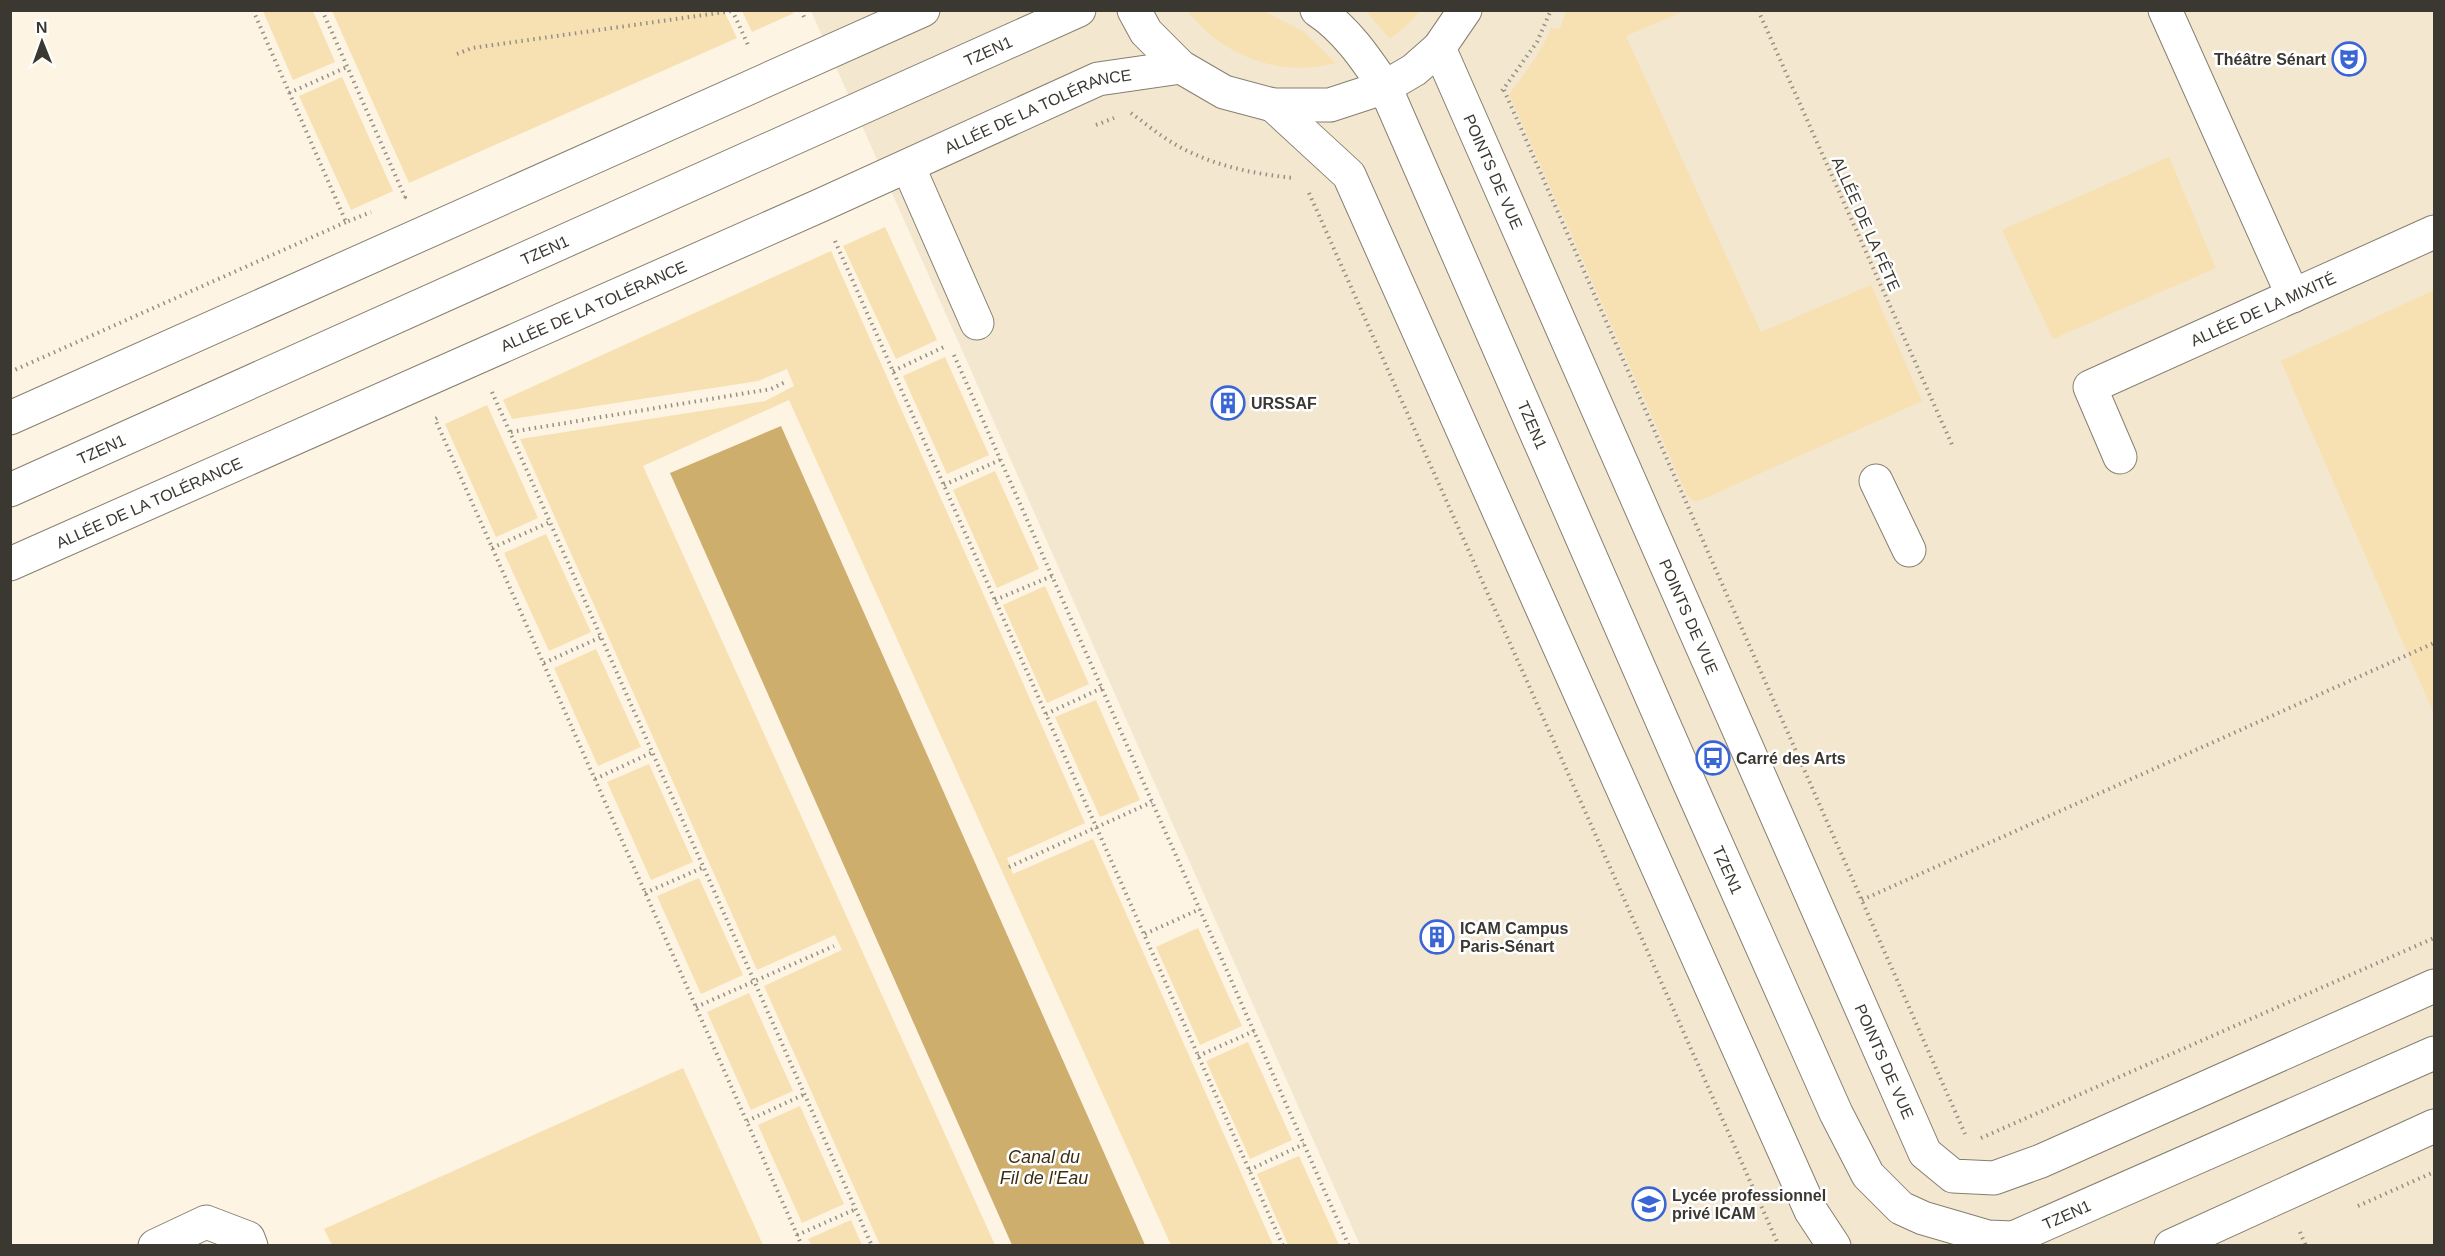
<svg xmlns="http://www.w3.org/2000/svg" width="2445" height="1256" font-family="Helvetica,sans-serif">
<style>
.built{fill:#f3e7d0}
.green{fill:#f7e0b2}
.water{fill:#cdae6c}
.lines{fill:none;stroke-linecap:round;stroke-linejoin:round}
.minor-casing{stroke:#867f70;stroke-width:35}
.path{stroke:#958f84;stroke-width:4;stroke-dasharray:1.5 4.5;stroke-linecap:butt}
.minor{stroke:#fff;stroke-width:33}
.labels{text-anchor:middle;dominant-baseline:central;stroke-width:5;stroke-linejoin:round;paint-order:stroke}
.street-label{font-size:16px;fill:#3b3831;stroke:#fff}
.poi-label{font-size:16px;font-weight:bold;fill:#3b3831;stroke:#fff;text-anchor:start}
.water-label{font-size:18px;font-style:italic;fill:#3c2f11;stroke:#fff}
</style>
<rect width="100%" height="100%" fill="#fdf4e3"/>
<!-- built -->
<path class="built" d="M811,11H2434V1245H1360Z"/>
<!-- green -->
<path class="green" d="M793,10L794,13L752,32L742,11Z
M263,11H313L335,62L293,80Z
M332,11H724L737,38L409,183Z
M1187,11H1264L1304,32L1336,63C1278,78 1224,56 1187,11Z
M1366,11H1420L1408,24L1390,39Z
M1566,11H1684L1626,36L1761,332L1871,285L1922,401L1701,500L1694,501L1687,495L1509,94C1525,74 1542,51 1551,28L1560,29Z
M342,77L393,191L351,210L299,96Z
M2169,157L2216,268L2053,339L2002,230Z
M885,227L937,340L896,359L843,246Z
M831,251L1085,823L1007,858L1013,874L1093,839L1273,1245H1171L789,400L643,466L995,1245H880L764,986L842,950L835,935L757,970L520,439L765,401L794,386L787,369L758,381L512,419L503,400Z
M2434,290V714L2281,361Z
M945,357L989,455L947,474L903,376Z
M487,405L538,518L496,537L445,424Z
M995,471L1039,569L997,588L953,490Z
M546,534L591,632L549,651L504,553Z
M1045,586L1089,684L1047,703L1003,605Z
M596,649L641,747L598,766L554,668Z
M1096,700L1140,800L1100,817L1055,717Z
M649,764L693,862L651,880L607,782Z
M699,878L743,975L701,994L657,896Z
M1198,928L1242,1026L1200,1045L1156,947Z
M749,993L793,1091L751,1110L707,1012Z
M1248,1042L1292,1140L1250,1159L1206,1061Z
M683,1068L763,1245H332L324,1229Z
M800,1106L844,1204L802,1223L758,1125Z
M1299,1156L1339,1245H1288L1257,1174Z
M851,1220L862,1245H811L808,1239Z"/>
<!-- water -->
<path class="water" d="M781,426L1145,1245H1012L670,473Z"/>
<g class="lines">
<!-- minor casing -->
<g class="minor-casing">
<g id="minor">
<path d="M1134,10L1146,32L1181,67L1224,92L1273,105H1330L1385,87L1414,70L1439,48L1465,10"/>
<path id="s1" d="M1317,10C1346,29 1366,59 1385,87L1688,780L1836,1113L1868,1175L1901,1208L1923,1218L1988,1237L2013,1238L2434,1053"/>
<path d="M2165,10L2293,296"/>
<path id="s2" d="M1439,48L1925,1153L1953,1176L1994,1178L2041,1161L2434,986"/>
<path d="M1273,105L1349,175L1811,1211L1834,1246"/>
<path d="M908,166L977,323"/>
<path d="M10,418L923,10"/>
<path id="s3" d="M2120,457L2090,387L2434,232"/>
<path d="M1876,481L1909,550"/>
<path id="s4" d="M10,490L1079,10"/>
<path id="s5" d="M10,564L819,206L1098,79L1181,67"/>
<path d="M155,1246L206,1222L248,1238L251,1246"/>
<path d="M2171,1246L2434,1126"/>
</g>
</g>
<!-- path -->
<path class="path" d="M253,10L346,222L371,212
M322,10L405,197L402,198
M732,10L749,47
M801,10L804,17
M1758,10L1953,447
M457,54L472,48L732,11
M1504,90L1965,1134
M1502,91L1537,42L1551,10
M289,93L347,67
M1131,113C1145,123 1159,135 1173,143C1209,165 1253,174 1294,178
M1096,125L1114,118
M1309,193L1779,1246
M835,241L1283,1246
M954,355L1349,1246
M893,371L946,346
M10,372L346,222
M492,392L872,1246
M437,418L435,419L802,1246
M511,432L771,389L785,382
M944,485L1000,460
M492,548L550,522
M995,600L1052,576
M544,663L601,637
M1046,714L1102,688
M595,779L653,752
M1009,867L1152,802
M645,893L704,867
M1862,900L2434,643
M1145,934L1200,909
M696,1007L834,946
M1198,1056L1254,1031
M747,1121L805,1094
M1981,1138L2434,938
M1249,1170L1304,1144
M2358,1206L2434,1172
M2300,1232L2306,1246
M797,1235L856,1209"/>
<!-- minor -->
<use href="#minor" class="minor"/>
</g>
<!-- icons -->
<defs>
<g id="theatre-ring" transform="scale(1.725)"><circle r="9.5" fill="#fff" stroke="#3965d6" stroke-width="1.5"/><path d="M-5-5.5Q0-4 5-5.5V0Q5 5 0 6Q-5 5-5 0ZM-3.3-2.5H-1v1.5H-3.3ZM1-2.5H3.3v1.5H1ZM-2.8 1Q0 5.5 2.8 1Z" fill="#3965d6"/></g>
<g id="building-ring" transform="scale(1.725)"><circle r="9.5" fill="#fff" stroke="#3965d6" stroke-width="1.5"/><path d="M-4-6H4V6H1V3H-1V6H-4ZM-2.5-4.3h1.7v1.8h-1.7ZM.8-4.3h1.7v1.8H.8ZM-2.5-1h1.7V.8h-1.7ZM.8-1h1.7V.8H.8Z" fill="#3965d6"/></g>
<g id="bus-ring" transform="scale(1.725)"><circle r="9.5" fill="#fff" stroke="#3965d6" stroke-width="1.5"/><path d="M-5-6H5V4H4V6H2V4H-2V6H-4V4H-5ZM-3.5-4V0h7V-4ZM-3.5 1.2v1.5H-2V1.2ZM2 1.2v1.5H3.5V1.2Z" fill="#3965d6"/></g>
<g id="school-ring" transform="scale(1.725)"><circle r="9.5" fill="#fff" stroke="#3965d6" stroke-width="1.5"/><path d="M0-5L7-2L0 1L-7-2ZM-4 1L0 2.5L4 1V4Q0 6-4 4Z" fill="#3965d6"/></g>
</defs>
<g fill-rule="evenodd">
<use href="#theatre-ring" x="2349" y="59"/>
<use href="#building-ring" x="1228" y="403"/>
<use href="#bus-ring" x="1713" y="758"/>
<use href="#building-ring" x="1437" y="937"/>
<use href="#school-ring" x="1649" y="1204"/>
</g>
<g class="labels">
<!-- street labels -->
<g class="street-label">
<text stroke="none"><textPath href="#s4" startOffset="1072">TZEN1</textPath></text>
<text stroke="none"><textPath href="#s5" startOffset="1124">ALLÉE DE LA TOLÉRANCE</textPath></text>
<text stroke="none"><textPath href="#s2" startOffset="135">POINTS DE VUE</textPath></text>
<text transform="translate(1866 224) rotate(66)">ALLÉE DE LA FÊTE</text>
<text stroke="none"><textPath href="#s4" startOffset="586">TZEN1</textPath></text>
<text stroke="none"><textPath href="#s5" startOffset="638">ALLÉE DE LA TOLÉRANCE</textPath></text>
<text stroke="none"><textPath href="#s3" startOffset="266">ALLÉE DE LA MIXITÉ</textPath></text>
<text stroke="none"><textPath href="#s1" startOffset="472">TZEN1</textPath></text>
<text stroke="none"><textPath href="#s4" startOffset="100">TZEN1</textPath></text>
<text stroke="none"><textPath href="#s5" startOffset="152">ALLÉE DE LA TOLÉRANCE</textPath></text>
<text stroke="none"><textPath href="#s2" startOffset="621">POINTS DE VUE</textPath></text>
<text stroke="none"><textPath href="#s1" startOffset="958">TZEN1</textPath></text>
<text stroke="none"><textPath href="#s2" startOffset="1107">POINTS DE VUE</textPath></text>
<text stroke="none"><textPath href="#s1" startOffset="1516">TZEN1</textPath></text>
</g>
<!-- poi labels -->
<g class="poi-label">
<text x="2326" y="59" text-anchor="end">Théâtre Sénart</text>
<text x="1251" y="403">URSSAF</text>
<text x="1736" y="758">Carré des Arts</text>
<text x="1460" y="928">ICAM Campus<tspan x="1460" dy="18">Paris-Sénart</tspan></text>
<text x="1672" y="1195">Lycée professionnel<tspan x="1672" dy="18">privé ICAM</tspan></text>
</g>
<!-- water labels -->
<g class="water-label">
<text x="1044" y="1157">Canal du<tspan x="1044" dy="21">Fil de l'Eau</tspan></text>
</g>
</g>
<!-- border -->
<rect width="2445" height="1256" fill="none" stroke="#3b3831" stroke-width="24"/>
<!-- north arrow -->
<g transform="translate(42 42) rotate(359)" stroke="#ffffff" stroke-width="4.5" paint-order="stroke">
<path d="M0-4.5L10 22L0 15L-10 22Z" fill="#3b3831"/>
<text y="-9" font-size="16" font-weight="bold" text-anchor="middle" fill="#3b3831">N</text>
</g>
</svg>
